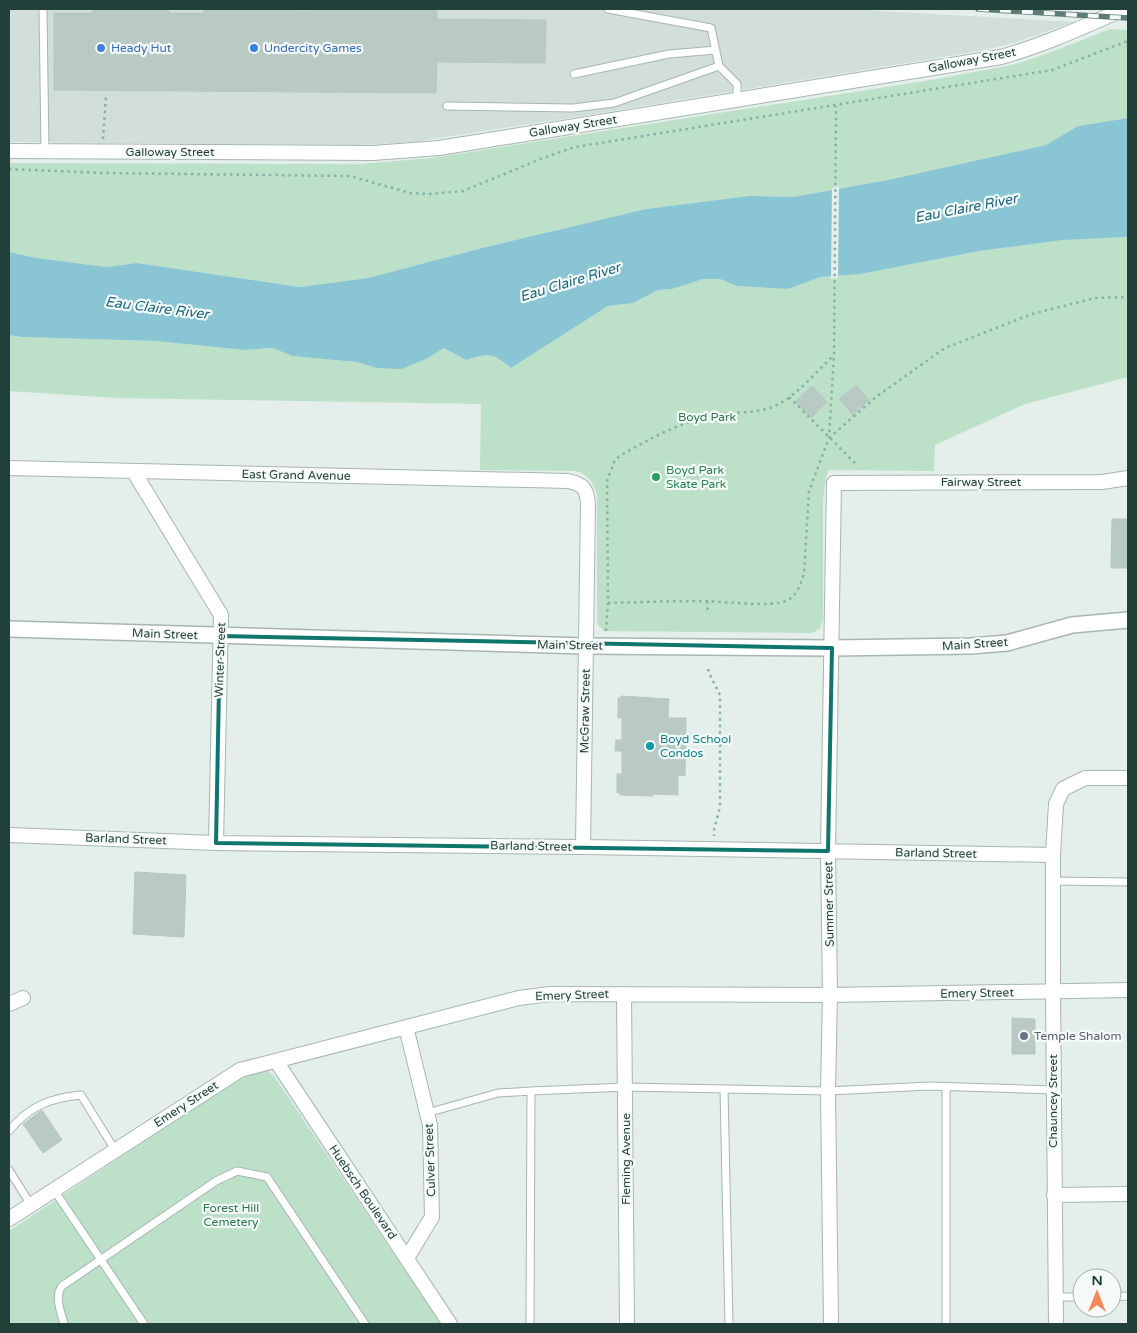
<svg xmlns="http://www.w3.org/2000/svg" width="1137" height="1333" font-family="'Varela Round',sans-serif">
<style>
.built{fill:#d2ded9}
.green{fill:#bce0c8}
.water{fill:#8ac5d4}
.pier{fill:#e4eeea}
.building{fill:#b9c9c3;stroke:#b6c8c1}
.lines{fill:none;stroke-linecap:round;stroke-linejoin:round}
.service-casing{stroke:#a6b6b2;stroke-width:9}
.minor-casing{stroke:#a6b6b2;stroke-width:16}
.tertiary-casing{stroke:#a6b6b2;stroke-width:18}
.path{stroke:#83b3a6;stroke-width:2.5;stroke-dasharray:2.5 4;stroke-linecap:butt}
.service{stroke:#fff;stroke-width:7}
.minor{stroke:#fff;stroke-width:14}
.tertiary{stroke:#fff;stroke-width:15}
.rail-casing{stroke:#5d7c75;stroke-width:5.5}
.rail{stroke:#f5faf8;stroke-width:4;stroke-dasharray:11;stroke-linecap:butt}
.marked{fill:none;stroke:#0f766e;stroke-width:4;stroke-linejoin:round}
.shop-dot{fill:#3f7fe0;stroke:#f5faf8;stroke-width:2}
.leisure-dot{fill:#2e9e5b;stroke:#f5faf8;stroke-width:2}
.culture-dot{fill:#0f9aa8;stroke:#f5faf8;stroke-width:2}
.worship-dot{fill:#6b7280;stroke:#f5faf8;stroke-width:2}
.labels{text-anchor:middle;dominant-baseline:central;stroke-width:4.5;stroke-linejoin:round;paint-order:stroke}
.shop-label{font-size:12px;fill:#366cbe;stroke:#f5faf8;text-anchor:start}
.street-label{font-size:12px;fill:#22403a;stroke:#f5faf8}
.park-label{font-size:12px;fill:#2b794e;stroke:#f5faf8}
.leisure-label{font-size:12px;fill:#27864d;stroke:#f5faf8;text-anchor:start}
.culture-label{font-size:12px;fill:#0d838f;stroke:#f5faf8;text-anchor:start}
.worship-label{font-size:12px;fill:#5b616d;stroke:#f5faf8;text-anchor:start}
.water-label{font-size:14px;font-style:italic;fill:#1a687f;stroke:#f5faf8}
</style>
<rect width="100%" height="100%" fill="#e4eeea"/>
<!-- built -->
<path class="built" d="M9,9H842L1074,22L1017,42L980,51L575,117L413,142L357,145L9,142Z"/>
<!-- green -->
<path class="green" d="M1110,29L1128,30V118L1078,126L1046,145L888,180L793,197L749,196L646,209L482,248L368,278L300,287L137,263L106,267L37,258L9,252V163L360,164L432,158L931,80L1012,65L1049,53Z
M1128,237V377L1025,404L935,445L934,471L829,470L826,478L823,500V619L820,629L812,633L604,631L598,625L597,620V495C594,483 588,474 576,471L480,470L481,404L116,398L9,391V335L21,337L156,341L244,350L273,348L292,356L356,362L377,368L428,358L444,348L466,360C489,353 492,352 511,368L608,306L633,303L658,290L672,289L703,279H720L737,286L788,289L821,277L861,274L979,251L1063,240Z
M266,1070L274,1076L441,1324H9V1231L242,1076Z"/>
<!-- water -->
<path class="water" d="M1128,118V237L1063,240L979,251L861,274L821,277L788,289L737,286L720,279H703L672,289L658,290L633,303L608,306L511,368C492,352 489,353 466,360L444,348L428,358L401,369L377,368L356,362L292,356L273,348L244,350L156,341L21,337L9,335V252L37,258L106,267L137,263L300,287L368,278L482,248L646,209L749,196L793,197L888,180L1046,145L1078,126Z"/>
<!-- pier -->
<path class="pier" d="M839,186L838,278L831,279L832,188Z"/>
<!-- building -->
<path class="building" d="M93,9H169V13H204V9L308,11L312,9L437,10V19L546,20L545,63L437,62L436,93L54,90V13H92Z
M856,385L869,400L853,415L839,399Z
M812,386L827,402L811,418L795,402Z
M1112,519H1128V568H1111Z
M621,696L669,699L668,718H686L685,776L678,775V795L652,794L653,796L620,795V793H617V774H622V751H615L616,740H622V718H618V698H621Z
M135,872L186,875L184,937L133,934Z
M1012,1018L1035,1019V1054H1012Z
M42,1110L62,1140L43,1153L23,1124Z"/>
<g class="lines">
<!-- service casing -->
<g class="service-casing">
<path id="service" d="M43,9L45,151
M608,9L711,28L719,66L737,84V100
M574,74L669,54L716,50
M447,106L573,108L614,103L719,66
M1053,881L1128,882
M946,1087V1324
M724,1089L729,1324
M427,1113L498,1093L531,1091
M9,1131C29,1106 50,1098 81,1095L115,1150
M9,1170L31,1205
M54,1190L144,1324
M1055,1297H1082
M1112,1297L1128,1296
M64,1324C61,1312 54,1297 62,1286L216,1181L237,1171L267,1177L365,1324
M530,1324L531,1091L626,1087L828,1091L929,1086L1053,1090"/>
</g>
<!-- minor casing -->
<g class="minor-casing">
<path id="minor" d="M9,151L373,153L439,148L1001,57C1044,45 1083,27 1124,9
M9,468L568,481C583,484 587,489 588,504L583,847
M134,472L221,615L216,843
M9,835L216,843L583,847L1053,855
M624,994L627,1324
M9,1004L23,998
M406,1027L430,1125L432,1217L407,1258
M276,1061L450,1324
M1054,1195L1128,1194
M9,1219L240,1070L519,998L550,994L830,995L1128,990
M831,1324L828,1091L830,995L828,851L834,483L1102,482L1128,478
M1056,1324L1053,992V855L1056,804L1063,789L1085,778H1128"/>
</g>
<!-- tertiary casing -->
<g class="tertiary-casing">
<path id="tertiary" d="M9,629L586,646L832,648L971,646L1007,643L1072,625L1128,620"/>
</g>
<!-- path -->
<path class="path" d="M103,139L106,95
M9,169L103,173L350,176L410,193L429,194L463,191L543,158L575,147L1052,70L1128,41
M789,397L855,463
M829,438L876,397L945,348L1032,314L1095,298L1128,297
M707,601L708,614
M608,603C641,602 675,601 708,601C725,602 773,607 786,601C797,596 801,584 804,573L809,491L829,438L834,355L836,106
M606,631L608,603L607,481L615,460L621,455C648,440 675,425 705,417C729,410 757,416 779,404C800,392 816,372 833,356
M708,669L711,677L720,695V807L714,830V836"/>
<!-- service -->
<use href="#service" class="service"/>
<!-- minor -->
<use href="#minor" class="minor"/>
<!-- tertiary -->
<use href="#tertiary" class="tertiary"/>
<!-- rail casing -->
<g class="rail-casing">
<path id="rail" d="M978,9L1128,18"/>
</g>
<!-- rail -->
<use href="#rail" class="rail"/>
</g>
<!-- marked area -->
<path class="marked" d="M220,636L832,648L828,851L216,843Z"/>
<!-- markers -->
<g class="shop-dot">
<circle cx="101" cy="48" r="5"/>
<circle cx="254" cy="48" r="5"/>
</g>
<circle class="leisure-dot" cx="656" cy="477" r="5"/>
<circle class="culture-dot" cx="650" cy="746" r="5"/>
<circle class="worship-dot" cx="1024" cy="1036" r="5"/>
<g class="labels">
<!-- shop labels -->
<g class="shop-label">
<text x="111" y="48">Heady Hut</text>
<text x="264" y="48">Undercity Games</text>
</g>
<!-- street labels -->
<g class="street-label">
<text transform="translate(972 60) rotate(-11)">Galloway Street</text>
<text transform="translate(573 126) rotate(-9)">Galloway Street</text>
<text x="170" y="152">Galloway Street</text>
<text transform="translate(296 475) rotate(1)">East Grand Avenue</text>
<text x="981" y="482">Fairway Street</text>
<text transform="translate(165 634) rotate(2)">Main Street</text>
<text transform="translate(975 644) rotate(-4)">Main Street</text>
<text transform="translate(570 645) rotate(1)">Main Street</text>
<text transform="translate(220 660) rotate(-88)">Winter Street</text>
<text transform="translate(585 711) rotate(-89)">McGraw Street</text>
<text transform="translate(126 839) rotate(2)">Barland Street</text>
<text transform="translate(531 846) rotate(1)">Barland Street</text>
<text transform="translate(936 853) rotate(1)">Barland Street</text>
<text transform="translate(829 904) rotate(-91)">Summer Street</text>
<text transform="translate(977 993) rotate(-1)">Emery Street</text>
<text transform="translate(572 995) rotate(-2)">Emery Street</text>
<text transform="translate(1053 1101) rotate(-90)">Chauncey Street</text>
<text transform="translate(186 1104) rotate(-33)">Emery Street</text>
<text transform="translate(626 1159) rotate(-90)">Fleming Avenue</text>
<text transform="translate(430 1160) rotate(-92)">Culver Street</text>
<text transform="translate(363 1192) rotate(56)">Huebsch Boulevard</text>
</g>
<!-- park labels -->
<g class="park-label">
<text x="707" y="417">Boyd Park</text>
<text x="231" y="1208">Forest Hill<tspan x="231" dy="14">Cemetery</tspan></text>
</g>
<!-- leisure labels -->
<g class="leisure-label">
<text x="666" y="470">Boyd Park<tspan x="666" dy="14">Skate Park</tspan></text>
</g>
<!-- culture labels -->
<g class="culture-label">
<text x="660" y="739">Boyd School<tspan x="660" dy="14">Condos</tspan></text>
</g>
<!-- worship labels -->
<g class="worship-label">
<text x="1034" y="1036">Temple Shalom</text>
</g>
<!-- water labels -->
<g class="water-label">
<text transform="translate(966 208) rotate(-11)">Eau Claire River</text>
<text transform="translate(570 282) rotate(-17)">Eau Claire River</text>
<text transform="translate(157 308) rotate(7)">Eau Claire River</text>
</g>
</g>
<!-- border -->
<rect width="1137" height="1333" fill="none" stroke="#22403a" stroke-width="20"/>
<!-- north arrow -->
<g transform="translate(1097 1293)"><circle r="24" fill="#f5faf8" stroke="#a1b0ac"/>
<path d="M0-4L9 19L0 12L-9 19Z" fill="#f68959"/>
<text y="-8" font-size="14" font-weight="bold" text-anchor="middle" fill="#22403a">N</text>
</g>
</svg>
